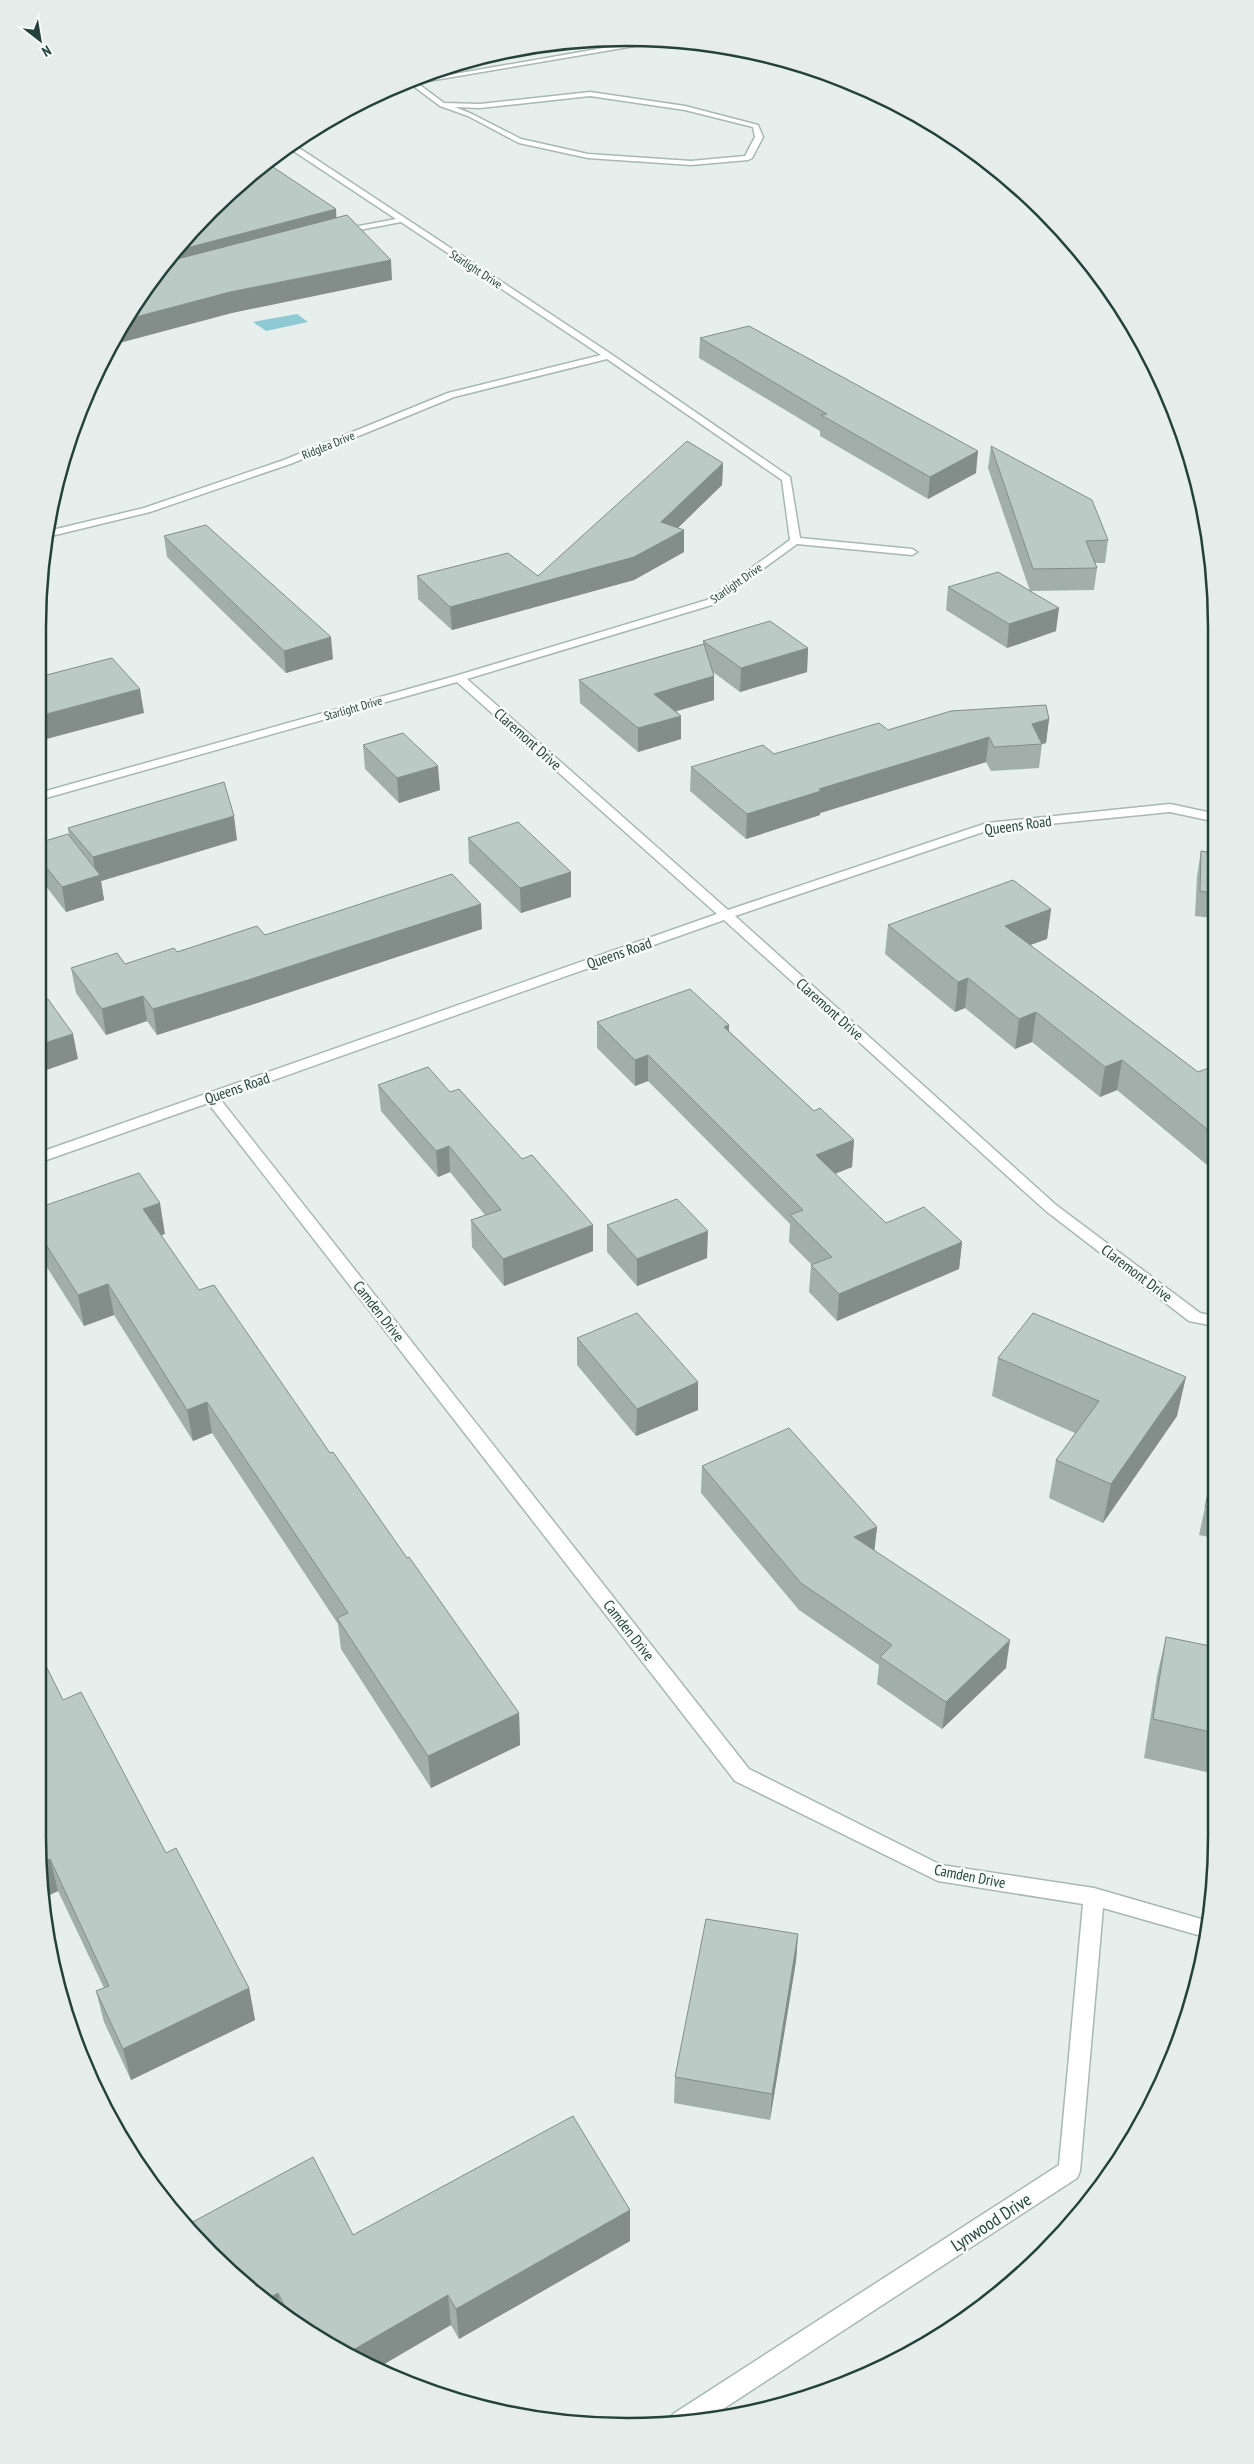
<svg xmlns="http://www.w3.org/2000/svg" width="1254" height="2464" font-family="'PT Sans Narrow',sans-serif">
<style>
.water{fill:#8ec9d4}
.lines{fill:none;stroke-linecap:round;stroke-linejoin:round}
.minor-casing{stroke:#a8b8b2;stroke-width:3}
.tertiary-casing{stroke:#a8b8b2;stroke-width:3}
.minor{fill:#fff;fill-rule:evenodd}
.tertiary{fill:#fff;fill-rule:evenodd}
.wall{fill:#a1aea9}
.shaded-wall{fill:#838d89}
.building{fill:#bbcac4;stroke:#838d89}
.labels{text-anchor:middle;dominant-baseline:central;stroke-width:5;stroke-linejoin:round;paint-order:stroke}
.far-street-label{font-size:12px;fill:#24423a;stroke:#f7fbf9}
.street-label{font-size:15px;fill:#24423a;stroke:#f7fbf9}
.near-street-label{font-size:18px;fill:#24423a;stroke:#f7fbf9}
.rim{fill:none;stroke:#24423a;stroke-width:2.5}
</style>
<rect width="100%" height="100%" fill="#e6efeb"/>
<!-- water -->
<path class="water" d="M297,314L308,322L266,331L253,322Z"/>
<g class="lines">
<!-- minor casing -->
<g class="minor-casing">
<path id="minor" d="M413,80L444,103L480,104L590,92L685,106L758,125L763,137L752,158L748,160L691,165L588,158L519,143L468,116L440,106L408,82ZM590,96L685,110L753,127L755,137L745,156L691,161L588,154L521,139L472,114L455,107L480,108Z
M293,144L611,354L790,477L800,538L912,549L917,552L912,555L797,544L715,604L467,679L728,910L987,823L1170,804L1212,813V821L1170,812L989,830L735,916L1056,1205L1200,1313L1214,1316V1326L1189,1321L1046,1211L724,920L220,1099L749,1769L941,1865L1094,1888L1208,1921L1205,1937L1103,1908L1080,2171L1077,2178L703,2422H669L673,2414L1059,2165L1083,1904L938,1881L735,1781L208,1103L38,1163V1153L717,914L457,682L39,800V793L455,676L707,600L790,540L782,480L607,359L454,397L290,464L150,512L47,537L48,531L144,508L284,460L448,393L601,355L401,222L338,234V230L396,219L289,148Z"/>
</g>
<!-- tertiary casing -->
<g class="tertiary-casing">
<path id="tertiary" d="M655,39L670,40L399,86L409,82Z"/>
</g>
<!-- minor -->
<use href="#minor" class="minor"/>
<!-- tertiary -->
<use href="#tertiary" class="tertiary"/>
</g>
<!-- wall -->
<path class="wall" d="M700,338L976,473L928,499L820,436V431L699,358Z
M991,446L1108,540L1105,563H1095L1097,568L1094,590L1030,591L1056,631L1007,648L946,610L948,587L1030,591L988,468Z
M723,463L722,485L678,528L684,530V552L634,580L452,630L418,599L417,576H538Z
M164,536L333,659L286,673L167,557Z
M703,641L808,648L807,672L740,692L713,672L714,676V700L676,711L681,716V739L638,752L580,703L579,680L703,644Z
M1049,719L1046,743L1042,744L1039,768L991,771L986,762L820,813V815L746,839L690,791L691,767L774,754L888,730Z
M363,745L440,790L399,803L365,769Z
M68,828L237,840L101,881L104,900L66,912L38,876V843L69,836Z
M468,838L571,897L521,913L469,863Z
M1201,851L1212,853V918L1195,916L1197,876Z
M1051,909L1047,939L1030,945L1198,1072L1213,1069V1170L1117,1090L1100,1097L1032,1042L1015,1049L965,1008L955,1012L885,954L888,925Z
M482,929L251,1005L157,1035L147,1021L106,1035L76,993L71,968L125,964L265,935Z
M597,1022L729,1025V1031L814,1111L854,1140L852,1167L835,1174L886,1223L962,1242L959,1269L837,1321L809,1292L811,1265H812L789,1242L790,1224L648,1081L635,1086L597,1048Z
M378,1085L450,1092L593,1225V1251L504,1286L472,1247L471,1220L485,1215L450,1172L438,1177L381,1111Z
M38,1208L165,1234L161,1235L199,1290L330,1453L407,1558L519,1713L520,1745L431,1788L341,1649L338,1624L212,1433L193,1441L114,1315L84,1326L38,1253Z
M607,1225L707,1258L637,1286L607,1252Z
M577,1338L698,1382V1410L636,1436L577,1365Z
M998,1358L1177,1416L1103,1523L1049,1498L1056,1460L1075,1433L992,1396Z
M702,1466L877,1527L874,1551L1006,1668L942,1729L877,1684L879,1665L799,1610L701,1493Z
M1214,1466V1538L1199,1535Z
M1166,1637L1215,1647V1774L1144,1758L1157,1676Z
M63,1700L166,1853L249,1988L255,2020L131,2080L104,2022L96,1991L104,1988L58,1891L43,1898Z
M798,1934L796,1961L770,2120L674,2103L675,2077Z
M630,2210V2241L459,2339L451,2325L332,2347L238,2280L353,2235Z"/>
<!-- shaded-wall -->
<path class="shaded-wall" d="M336,209L337,229L159,268L175,251Z
M391,260L392,280L232,313L112,345L128,319L230,292Z
M978,451L976,473L928,499L930,477Z
M723,463L722,485L664,541L684,530V552L634,580L452,630L450,607L634,557L661,522Z
M1059,608L1056,631L1007,648L1009,624Z
M331,637L333,659L286,673L284,651Z
M808,648L807,672L740,692L741,668Z
M714,676V700L654,718V694Z
M140,689L144,713L39,741V716Z
M681,716V739L638,752V728Z
M1049,719L1046,743L1042,744L1032,724Z
M989,737L986,762L820,813V815L746,839L747,814L819,789Z
M438,766L440,790L399,803L397,778Z
M234,816L237,840L101,881L104,900L66,912L62,887L96,876L93,857Z
M571,872V897L521,913L520,888Z
M481,904L482,929L251,1005L157,1035L153,1009Z
M1051,909L1047,939L1002,955L1005,926Z
M968,978L965,1008L955,1012L958,982Z
M143,996L147,1021L106,1035L102,1009Z
M1036,1012L1032,1042L1015,1049L1019,1019Z
M729,1025L728,1051L724,1027Z
M73,1034L78,1059L38,1073V1045Z
M648,1055V1081L635,1086V1060Z
M1122,1060L1117,1090L1100,1097L1105,1067Z
M854,1140L852,1167L814,1182L816,1155Z
M449,1146L450,1172L438,1177L436,1151Z
M160,1203L165,1234L148,1240L143,1209Z
M593,1225V1251L504,1286L503,1259Z
M708,1231L707,1258L637,1286V1259Z
M962,1242L959,1269L837,1321L839,1294Z
M108,1284L114,1315L84,1326L78,1295Z
M1186,1377L1177,1416L1103,1523L1111,1484Z
M698,1382V1410L636,1436L637,1409Z
M207,1402L212,1433L193,1441L187,1410Z
M877,1527L874,1554L854,1537Z
M1010,1640L1006,1668L942,1729L946,1702Z
M519,1713L520,1745L431,1788L428,1756Z
M50,1859L58,1891L43,1898L40,1863Z
M798,1934L796,1961L770,2120L772,2094Z
M249,1988L255,2020L131,2080L123,2049Z
M630,2210V2241L459,2339L456,2309Z
M278,2293L282,2311L266,2300Z
M448,2295L451,2325L376,2369L346,2354Z"/>
<!-- building -->
<path class="building" d="M267,163L336,209L175,251L238,184Z
M347,215L391,260L230,292L128,319L159,268L166,262Z
M749,326L978,451L930,477L821,415L827,414L700,338Z
M687,441L723,463L661,522L684,530L634,557L450,607L417,576L508,553L538,576Z
M991,446L1092,500L1108,540L1086,541L1097,568L1033,569Z
M206,525L331,637L284,651L164,536Z
M998,572L1059,608L1009,624L948,587Z
M770,621L808,648L741,668L703,641Z
M704,644L714,676L654,694L681,716L638,728L579,680Z
M112,658L140,689L39,716V677Z
M1046,705L1049,719L1032,724L1042,744L994,747L989,737L819,789L821,791L747,814L691,767L763,745L774,754L879,723L888,730L951,711Z
M403,733L438,766L397,778L363,745Z
M224,782L234,816L93,857L68,828Z
M518,822L571,872L520,888L468,838Z
M68,834L100,875L62,887L38,857V843Z
M1201,851L1212,853V893L1200,891Z
M452,874L481,904L248,980L153,1009L143,996L102,1009L71,968L117,953L125,964L174,948L177,952L257,926L265,935Z
M1013,880L1051,909L1005,926L1198,1072L1211,1067L1213,1069V1134L1122,1060L1105,1067L1036,1012L1019,1019L968,978L958,982L888,925Z
M690,989L729,1025L724,1027L814,1111L820,1108L854,1140L816,1155L886,1223L924,1207L962,1242L839,1294L811,1265L832,1257L790,1215L803,1210L648,1055L635,1060L597,1022Z
M48,999L73,1034L38,1045V1002Z
M428,1067L450,1092L459,1089L522,1159L532,1155L593,1225L503,1259L471,1220L501,1210L449,1146L436,1151L378,1085Z
M139,1173L160,1203L143,1209L199,1290L214,1285L330,1453L333,1452L407,1558L409,1557L519,1713L428,1756L337,1618L348,1613L207,1402L187,1410L108,1284L78,1295L38,1232V1208Z
M677,1199L708,1231L637,1259L607,1225Z
M637,1313L698,1382L637,1409L577,1338Z
M1033,1313L1186,1377L1111,1484L1056,1460L1099,1401L998,1358Z
M789,1428L877,1527L854,1537L1010,1640L946,1702L880,1657L892,1645L801,1583L702,1466Z
M1214,1467V1510L1205,1507Z
M1166,1637L1215,1647V1733L1153,1719Z
M38,1650L63,1700L81,1692L166,1853L176,1848L249,1988L123,2049L96,1991L109,1986L50,1859L40,1863L38,1837Z
M706,1919L798,1934L772,2094L675,2077Z
M573,2116L630,2210L456,2309L448,2295L346,2354L332,2347L290,2317L278,2293L266,2300L238,2280L187,2225L313,2157L353,2235Z"/>
<g class="labels">
<!-- far-street labels -->
<g class="far-street-label">
<text transform="translate(476 269) rotate(33)">Starlight Drive</text>
<text transform="translate(328 445) rotate(-22)">Ridglea Drive</text>
<text transform="translate(736 583) rotate(-35)">Starlight Drive</text>
<text transform="translate(353 708) rotate(-16)">Starlight Drive</text>
</g>
<!-- street labels -->
<g class="street-label">
<text transform="translate(528 739) rotate(42)">Claremont Drive</text>
<text transform="translate(1018 825) rotate(-8)">Queens Road</text>
<text transform="translate(619 953) rotate(-19)">Queens Road</text>
<text transform="translate(830 1009) rotate(42)">Claremont Drive</text>
<text transform="translate(237 1088) rotate(-19)">Queens Road</text>
<text transform="translate(1137 1273) rotate(37)">Claremont Drive</text>
<text transform="translate(379 1311) rotate(52)">Camden Drive</text>
<text transform="translate(629 1630) rotate(52)">Camden Drive</text>
<text transform="translate(970 1876) rotate(11)">Camden Drive</text>
</g>
<!-- near-street labels -->
<g class="near-street-label">
<text transform="translate(991 2222) rotate(-33)">Lynwood Drive</text>
</g>
</g>
<!-- crop -->
<path d="M0 0H1254V2464H0ZM627 46H627A581 581 0 0 1 1208 627V1837A581 581 0 0 1 627 2418H627A581 581 0 0 1 46 1837V627A581 581 0 0 1 627 46Z" fill="#e6ecea" fill-rule="evenodd"/>
<path class="rim" d="M627 46H627A581 581 0 0 1 1208 627V1837A581 581 0 0 1 627 2418H627A581 581 0 0 1 46 1837V627A581 581 0 0 1 627 46Z"/>
<!-- north arrow -->
<g transform="translate(40 40) rotate(149)" stroke="#f7fbf9" stroke-width="4" paint-order="stroke">
<path d="M0-4L9 19L0 12L-9 19Z" fill="#24423a"/>
<text y="-8" font-size="14" font-weight="bold" text-anchor="middle" fill="#24423a">N</text>
</g>
</svg>
